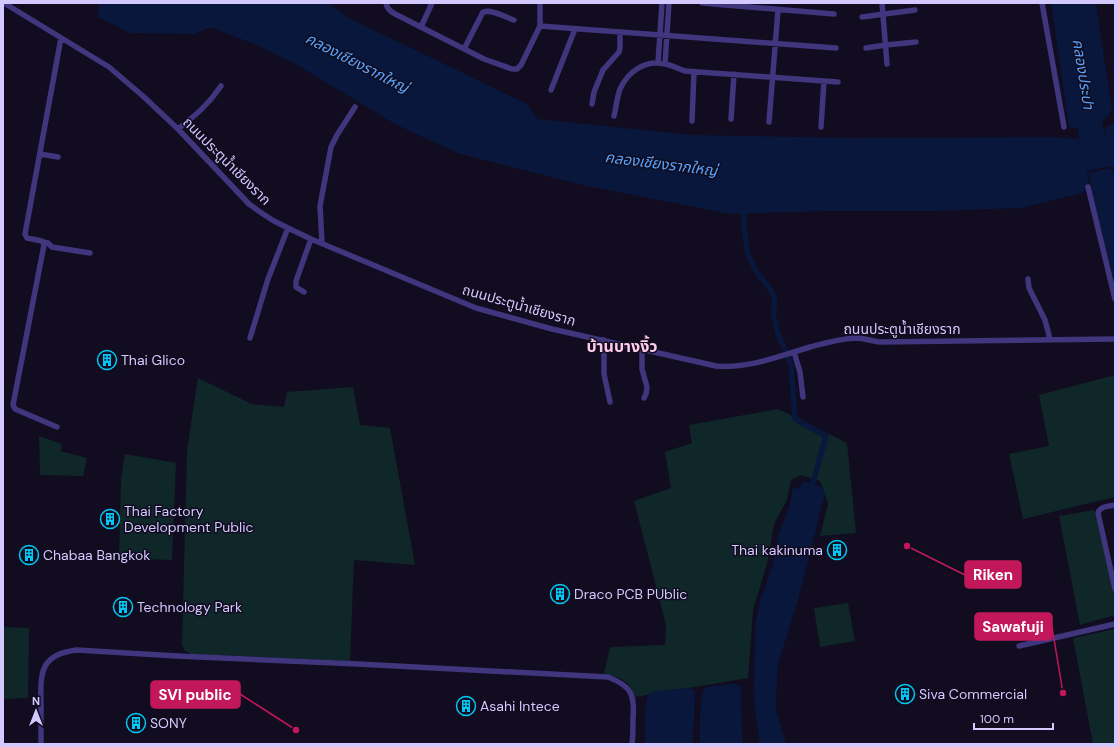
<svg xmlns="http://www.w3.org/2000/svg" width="1118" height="747" font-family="'DM Sans','Noto Sans Thai',sans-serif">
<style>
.green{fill:#0f2728}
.water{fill:#08173b}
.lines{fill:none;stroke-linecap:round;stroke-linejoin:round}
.canal{stroke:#08173b;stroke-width:5.5}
.minor{stroke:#3f367e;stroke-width:5.5}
.labels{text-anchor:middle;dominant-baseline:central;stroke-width:3;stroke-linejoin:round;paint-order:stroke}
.street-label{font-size:14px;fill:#d4c9ff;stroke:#110c1f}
.poi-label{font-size:14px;fill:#d4c9ff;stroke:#110c1f;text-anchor:start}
.water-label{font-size:15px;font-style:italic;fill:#57a4ff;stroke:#110c1f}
.quarter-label{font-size:16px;font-weight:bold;fill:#ffcbe8;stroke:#110c1f}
.leader{fill:none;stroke:#c2185b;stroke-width:1.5}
.callout-dot{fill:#c2185b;stroke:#110c1f;stroke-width:1.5}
.callout{fill:#c2185b;stroke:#c2185b;stroke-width:1.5}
.callout-label{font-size:15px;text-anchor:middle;font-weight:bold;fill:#fff}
</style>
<rect width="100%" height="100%" fill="#110c1f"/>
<!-- green -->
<path class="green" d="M1115,375V497L1023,519L1009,454L1049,446L1039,395Z
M198,378L252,404L284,407L287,392L353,387L360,425L390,428L415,565L354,560L350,661L191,654L185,651L182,645L187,450Z
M778,409L847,443L856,533L820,536L828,504L820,481L801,475L791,480L787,500L774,524L767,564L753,610L748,678L635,697C630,680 620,678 604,673L610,647L665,645L666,625L634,501L671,488L665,452L692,443L689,425Z
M39,436L62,444L61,451L87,458L83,476L40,475Z
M125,454L176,463L172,560L119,558L121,480Z
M1094,510L1115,593V615L1080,625L1059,516Z
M848,603L855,641L820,647L814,608Z
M3,627L29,628L28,698L3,699Z
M1115,629V744H1093L1073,638Z"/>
<!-- water -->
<path class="water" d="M99,3H329L349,18L527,104L537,119L693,135L851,138L1057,137L1078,139L1079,143L1078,129L1069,127L1051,3H1096L1112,110L1102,123L1106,137L1105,128L1115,122V173L1113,166L1087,171L1089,183L1082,193L1021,208L937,211H827L730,214L587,186L457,153L395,124L297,65L254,44L210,27L194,34L131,33L98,17Z
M1112,168L1114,177L1115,196V285L1098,218L1093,201V194L1088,173Z
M803,481C807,482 810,483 813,484C822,486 825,489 824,498L798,600L778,664L776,702V710L786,744H760L755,712L754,689L755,627L759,604L771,570L779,533L790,504L793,487L798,489L801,487Z
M733,684H736L741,687L742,733L743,744H700C700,732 699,694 706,687Z
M689,688L694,690L695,694L693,744H645C645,735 644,702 648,696C649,693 652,692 655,691Z"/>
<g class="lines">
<!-- canal -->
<path class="canal" d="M744,206V229L748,255L758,274L770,289L775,300L773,314L778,334L786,351L791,365L795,419L826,436L811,490"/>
<!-- minor -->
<path class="minor" d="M4,3L109,67L144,97L178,129L249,204L263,214L274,221L288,228L311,239L476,308L552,329L716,366C748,369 780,356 810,347C825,343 842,338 858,338C865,339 873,341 880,342L1115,339
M386,3C387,11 395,14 401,17L484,59L512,69H517L521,65L540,26V3
M702,3L834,14
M882,3L887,64
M1042,3L1064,127
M862,17L915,10
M540,26L836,48
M421,27L432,3
M866,48L886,45L916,42
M464,49L483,12C492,9 505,17 514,20
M658,63L662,3
M665,64L669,3
M551,90L575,29
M592,104L594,92L603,70L619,52L620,48V33
M614,116C616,108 617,97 620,89C628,72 645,59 665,64C672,65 678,69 685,71L838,82
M731,119L734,74
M692,121L694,72
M769,122L778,10
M821,127L824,81
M178,129C196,115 208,105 221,86
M40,154L58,157
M1088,187L1115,299
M43,242L48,243L52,247L90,253
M322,243L320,206L331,147L337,135L355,107
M1028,279L1029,288L1045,320L1050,339
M304,292L296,287V281L311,239
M250,338L268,279L288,228
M604,340V374L610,402
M642,349V369L647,387L646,394L644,398
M794,352L800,372L803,397
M57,427L15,409L13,405L44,245L42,241L27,238L25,234L61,38
M1115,505C1109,506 1100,506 1098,513L1115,589
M1019,646L1115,624
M41,744C41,730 41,717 41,703C40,672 41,654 77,650L177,656L358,664L608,677C631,686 635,694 633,718C633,727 633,735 632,744"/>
</g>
<!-- icons -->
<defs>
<g id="building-ring" transform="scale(1)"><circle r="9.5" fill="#110c1f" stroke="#00c8f4" stroke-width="1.5"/><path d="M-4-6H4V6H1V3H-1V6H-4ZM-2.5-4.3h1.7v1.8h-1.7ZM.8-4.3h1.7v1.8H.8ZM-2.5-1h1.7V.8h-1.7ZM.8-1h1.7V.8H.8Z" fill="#00c8f4"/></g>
</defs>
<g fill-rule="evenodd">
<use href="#building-ring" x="107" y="360"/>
<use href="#building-ring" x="110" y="519"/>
<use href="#building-ring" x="837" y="550"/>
<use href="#building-ring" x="29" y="555"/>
<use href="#building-ring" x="560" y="594"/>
<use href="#building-ring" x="123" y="607"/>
<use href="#building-ring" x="905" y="694"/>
<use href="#building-ring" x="466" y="706"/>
<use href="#building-ring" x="136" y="723"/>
</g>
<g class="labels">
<!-- street labels -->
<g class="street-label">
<text transform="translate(227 161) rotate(45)">ถนนประตูน้ำเชียงราก</text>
<text transform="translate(519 305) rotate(16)">ถนนประตูน้ำเชียงราก</text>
<text x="902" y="329">ถนนประตูน้ำเชียงราก</text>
</g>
<!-- poi labels -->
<g class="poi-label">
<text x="121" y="360">Thai Glico</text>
<text x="124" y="511">Thai Factory<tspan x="124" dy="16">Development Public</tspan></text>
<text x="823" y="550" text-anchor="end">Thai kakinuma</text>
<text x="43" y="555">Chabaa Bangkok</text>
<text x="574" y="594">Draco PCB PUblic</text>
<text x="137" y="607">Technology Park</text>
<text x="919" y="694">Siva Commercial</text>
<text x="480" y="706">Asahi Intece</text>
<text x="150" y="723">SONY</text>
</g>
<!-- water labels -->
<g class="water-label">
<text transform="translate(357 63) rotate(27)">คลองเชียงรากใหญ่</text>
<text transform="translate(1083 74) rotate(81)">คลองประปา</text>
<text transform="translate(661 164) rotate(7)">คลองเชียงรากใหญ่</text>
</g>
<!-- quarter labels -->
<g class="quarter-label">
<text x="622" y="346">บ้านบางงิ้ว</text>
</g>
</g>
<!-- callouts -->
<path class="leader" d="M907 546L965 575M1063 693L1052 627M296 730L240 694"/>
<g class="callout-dot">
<circle cx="907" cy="546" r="4"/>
<circle cx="1063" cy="693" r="4"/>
<circle cx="296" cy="730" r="4"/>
</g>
<g class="callout">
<rect x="965" y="561" width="56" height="27" rx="4"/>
<rect x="975" y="613" width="77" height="27" rx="4"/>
<rect x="151" y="681" width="89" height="27" rx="4"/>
</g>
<g class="callout-label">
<text x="993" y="580">Riken</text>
<text x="1013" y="632">Sawafuji</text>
<text x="195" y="700">SVI public</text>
</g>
<!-- border -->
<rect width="1118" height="747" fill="none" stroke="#d4c9ff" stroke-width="8"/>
<!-- north arrow -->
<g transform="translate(36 711)" stroke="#110c1f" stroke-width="3" paint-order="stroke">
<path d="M0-3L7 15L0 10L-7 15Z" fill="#d4c9ff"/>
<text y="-6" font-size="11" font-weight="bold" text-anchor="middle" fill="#d4c9ff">N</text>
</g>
<!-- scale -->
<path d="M974 723v6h79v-6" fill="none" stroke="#d4c9ff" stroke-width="2"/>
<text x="980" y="723" font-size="12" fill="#d4c9ff" stroke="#110c1f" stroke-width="3" paint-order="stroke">100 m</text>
</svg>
